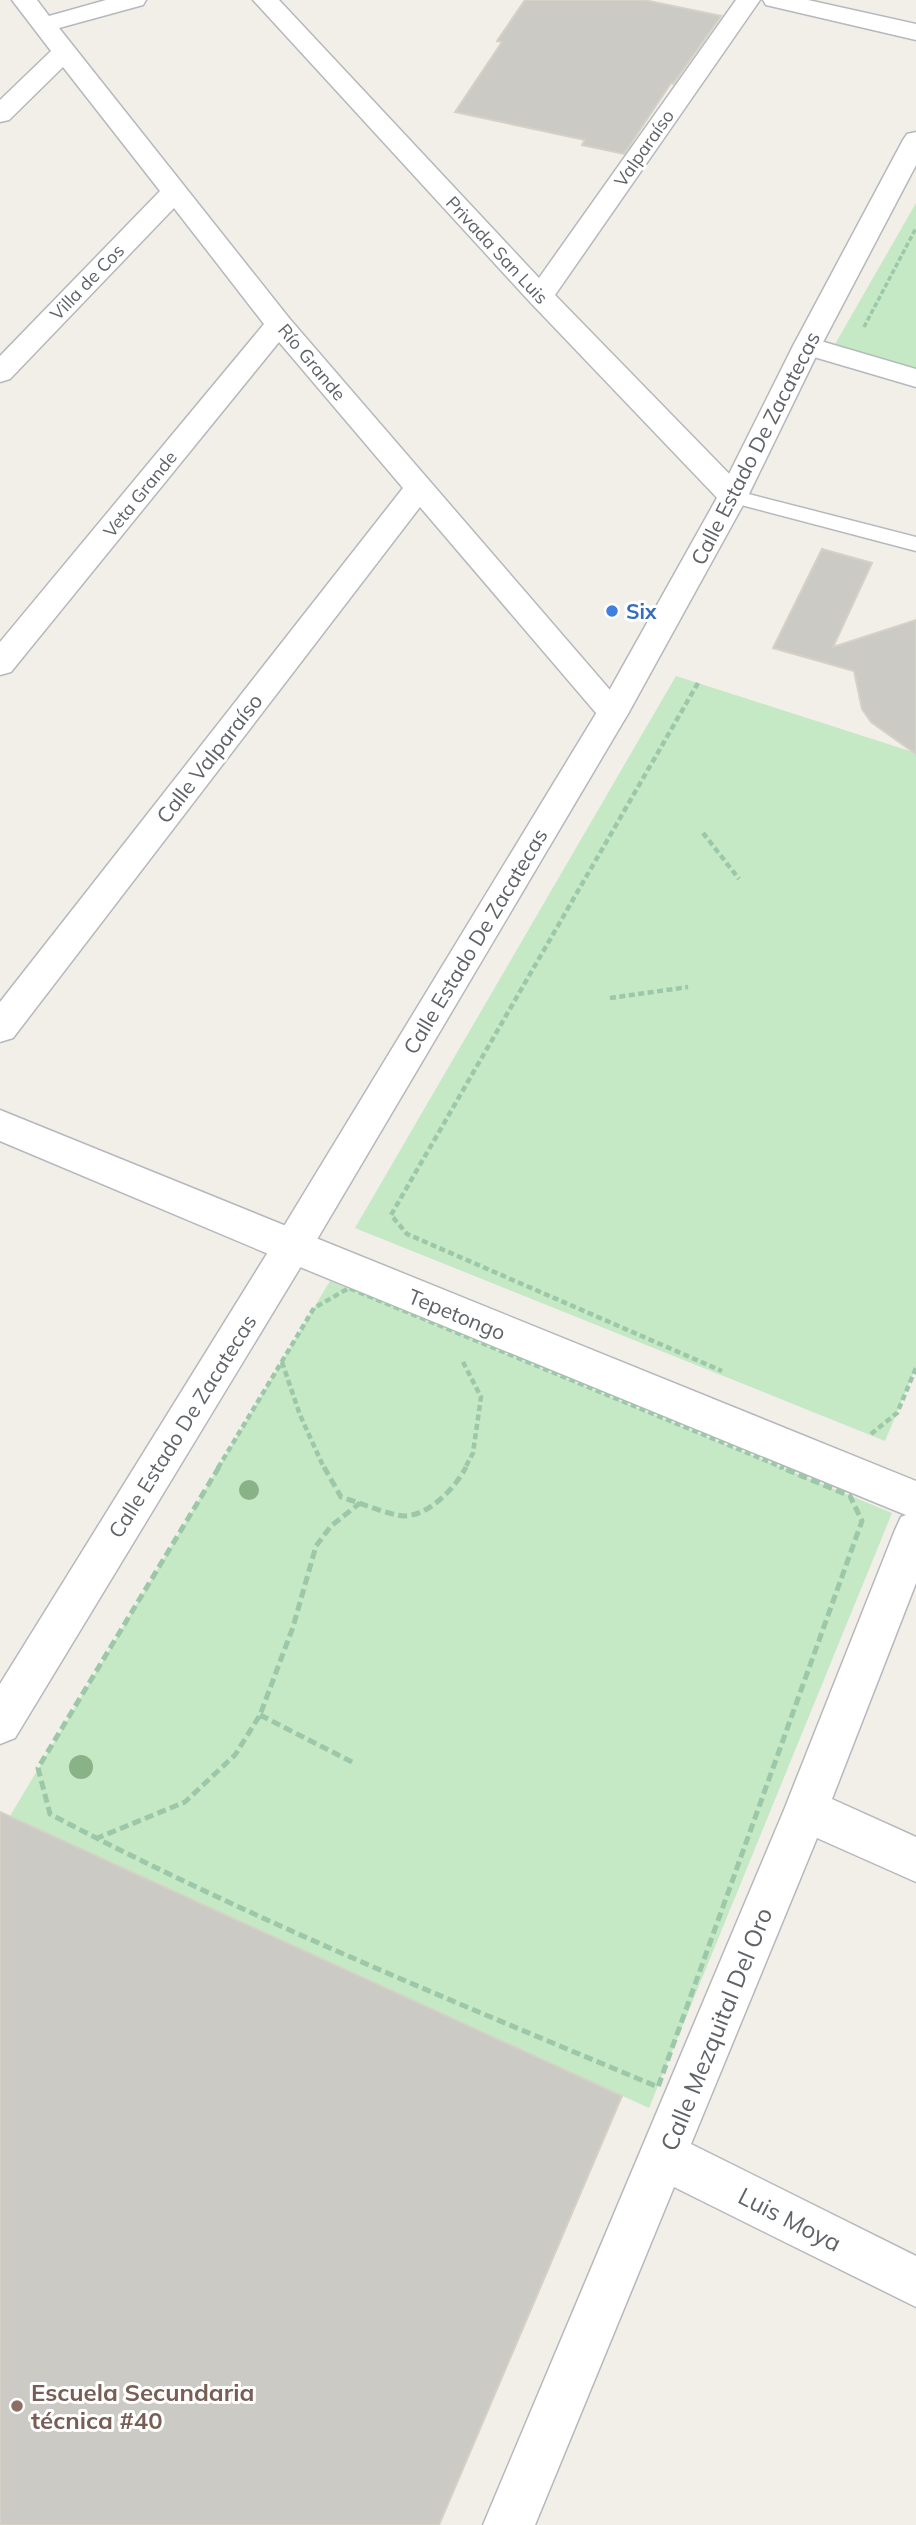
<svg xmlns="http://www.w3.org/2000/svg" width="916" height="2525" font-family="Mulish,sans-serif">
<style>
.green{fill:#c5e8c5}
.building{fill:#cccac5;stroke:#d6d1c6;stroke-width:2}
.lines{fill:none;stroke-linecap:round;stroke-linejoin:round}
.service-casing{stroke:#b5b8bc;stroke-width:3}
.minor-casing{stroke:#b5b8bc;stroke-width:3}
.tertiary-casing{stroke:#b5b8bc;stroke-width:3}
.path-far2{stroke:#9cc7a9;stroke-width:3.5;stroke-dasharray:5 2.5;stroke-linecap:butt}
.path-far1{stroke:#9cc7a9;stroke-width:4.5;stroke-dasharray:6 3.5;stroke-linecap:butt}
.path{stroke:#9cc7a9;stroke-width:5;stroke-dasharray:9 4.5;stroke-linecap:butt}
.service{fill:#fff;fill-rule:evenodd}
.minor{fill:#fff;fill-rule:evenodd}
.tertiary{fill:#fff;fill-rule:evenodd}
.tree{fill:#89b387}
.shop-dot{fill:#3f7fe0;stroke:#fff;stroke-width:2.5}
.education-dot{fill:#8d6e63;stroke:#fff;stroke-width:2.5}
.labels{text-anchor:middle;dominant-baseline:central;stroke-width:6;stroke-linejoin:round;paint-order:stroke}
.far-street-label{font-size:18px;fill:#5f6368;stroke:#fff}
.street-label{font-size:21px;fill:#5f6368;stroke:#fff}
.shop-label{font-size:21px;font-weight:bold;fill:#366cbe;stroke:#fff;text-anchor:start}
.near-street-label{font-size:24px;fill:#5f6368;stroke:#fff}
.near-education-label{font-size:24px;font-weight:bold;fill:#785e54;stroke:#fff;text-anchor:start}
</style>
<rect width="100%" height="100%" fill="#f1efe8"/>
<!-- green -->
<path class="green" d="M916,203V369L834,346Z
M676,676L916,753V1367L885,1441L355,1228Z
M330,1281L892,1513L649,2108L10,1816Z"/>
<!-- building -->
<path class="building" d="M525,0H644L721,16L673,84L671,83L624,154L582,145L585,140L455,112L502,42L497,41Z
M822,549L872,563L833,647L916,620V754L871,722L862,709L854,671L773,648Z
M0,1812L622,2096L439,2525H0Z"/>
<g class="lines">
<!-- service casing -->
<g class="service-casing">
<path id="service" d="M733,490L916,537V551L726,501L723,496L726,491Z"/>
</g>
<!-- minor casing -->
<g class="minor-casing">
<path id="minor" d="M12,0H37L49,16L106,0H146L143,5L59,28L289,318L629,712L624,720L613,724L602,720L420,507L13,1038L0,1042V1002L403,488L279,342L11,672L0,675V642L264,324L174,208L10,379L0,382V356L160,191L63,67L9,120L0,122V100L51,51Z
M253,0H279L539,278L736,0H760L555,295L744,489L748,496L744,503L733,506L722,503L530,302Z
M763,0H808L916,24V40L766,5Z
M807,337L916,369V387L797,352L793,346L797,340Z
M0,1110L916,1481V1583L832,1799L916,1837V1882L817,1838L691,2144L916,2256V2307L674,2187L535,2525H483L784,1810L895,1530L901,1517L906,1515L278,1258L0,1141Z"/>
</g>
<!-- tertiary casing -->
<g class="tertiary-casing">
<path id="tertiary" d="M916,132V165L821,346L748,496L629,712L306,1258L15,1738L0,1744V1684L278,1236L600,707L718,496L793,346L903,140L907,134Z"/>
</g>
<!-- path-far2 -->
<path class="path-far2" d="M864,327L916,228"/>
<!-- path-far1 -->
<path class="path-far1" d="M698,683L391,1215L407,1234L722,1371
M703,833L739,879
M610,998L688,987
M282,1362L300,1415L324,1468
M463,1362L481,1397L473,1453L465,1468
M871,1434L897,1413L916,1368
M218,1468L314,1308L349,1288L784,1468"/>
<!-- path -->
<path class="path" d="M219,1467L38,1768L50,1814C247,1918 453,2001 658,2087L862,1521L850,1496L780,1467
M324,1467L341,1497C355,1501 392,1516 404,1516C429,1516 456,1487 466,1467
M260,1715L352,1762
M95,1839L185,1802L235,1755L260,1715L293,1627L316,1546L331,1526L360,1503"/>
<!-- service -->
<use href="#service" class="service"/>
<!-- minor -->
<use href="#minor" class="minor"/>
<!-- tertiary -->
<use href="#tertiary" class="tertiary"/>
</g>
<!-- trees -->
<g class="tree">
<circle cx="249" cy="1490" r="10"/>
<circle cx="81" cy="1767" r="12"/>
</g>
<!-- markers -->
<circle class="shop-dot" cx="612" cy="611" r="7"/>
<circle class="education-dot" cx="17" cy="2406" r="7"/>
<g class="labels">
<!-- far-street labels -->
<g class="far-street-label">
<text transform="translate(644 148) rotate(-55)">Valparaíso</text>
<text transform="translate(497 250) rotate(47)">Privada San Luis</text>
<text transform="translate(87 282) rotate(-46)">Villa de Cos</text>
<text transform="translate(312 362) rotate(50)">Río Grande</text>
<text transform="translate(140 494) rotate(-51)">Veta Grande</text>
</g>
<!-- street labels -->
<g class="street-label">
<text transform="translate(755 448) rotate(-63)">Calle Estado De Zacatecas</text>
<text transform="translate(209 758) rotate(-52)">Calle Valparaíso</text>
<text transform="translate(475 941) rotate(-59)">Calle Estado De Zacatecas</text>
<text transform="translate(457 1314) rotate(22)">Tepetongo</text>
<text transform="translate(182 1426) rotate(-58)">Calle Estado De Zacatecas</text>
</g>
<!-- shop labels -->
<g class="shop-label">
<text x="626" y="611">Six</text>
</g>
<!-- near-street labels -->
<g class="near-street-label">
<text transform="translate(716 2029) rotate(-68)">Calle Mezquital Del Oro</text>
<text transform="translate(790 2219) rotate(27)">Luis Moya</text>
</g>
<!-- near-education labels -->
<g class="near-education-label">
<text x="31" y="2392">Escuela Secundaria<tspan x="31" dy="28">técnica #40</tspan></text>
</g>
</g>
</svg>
